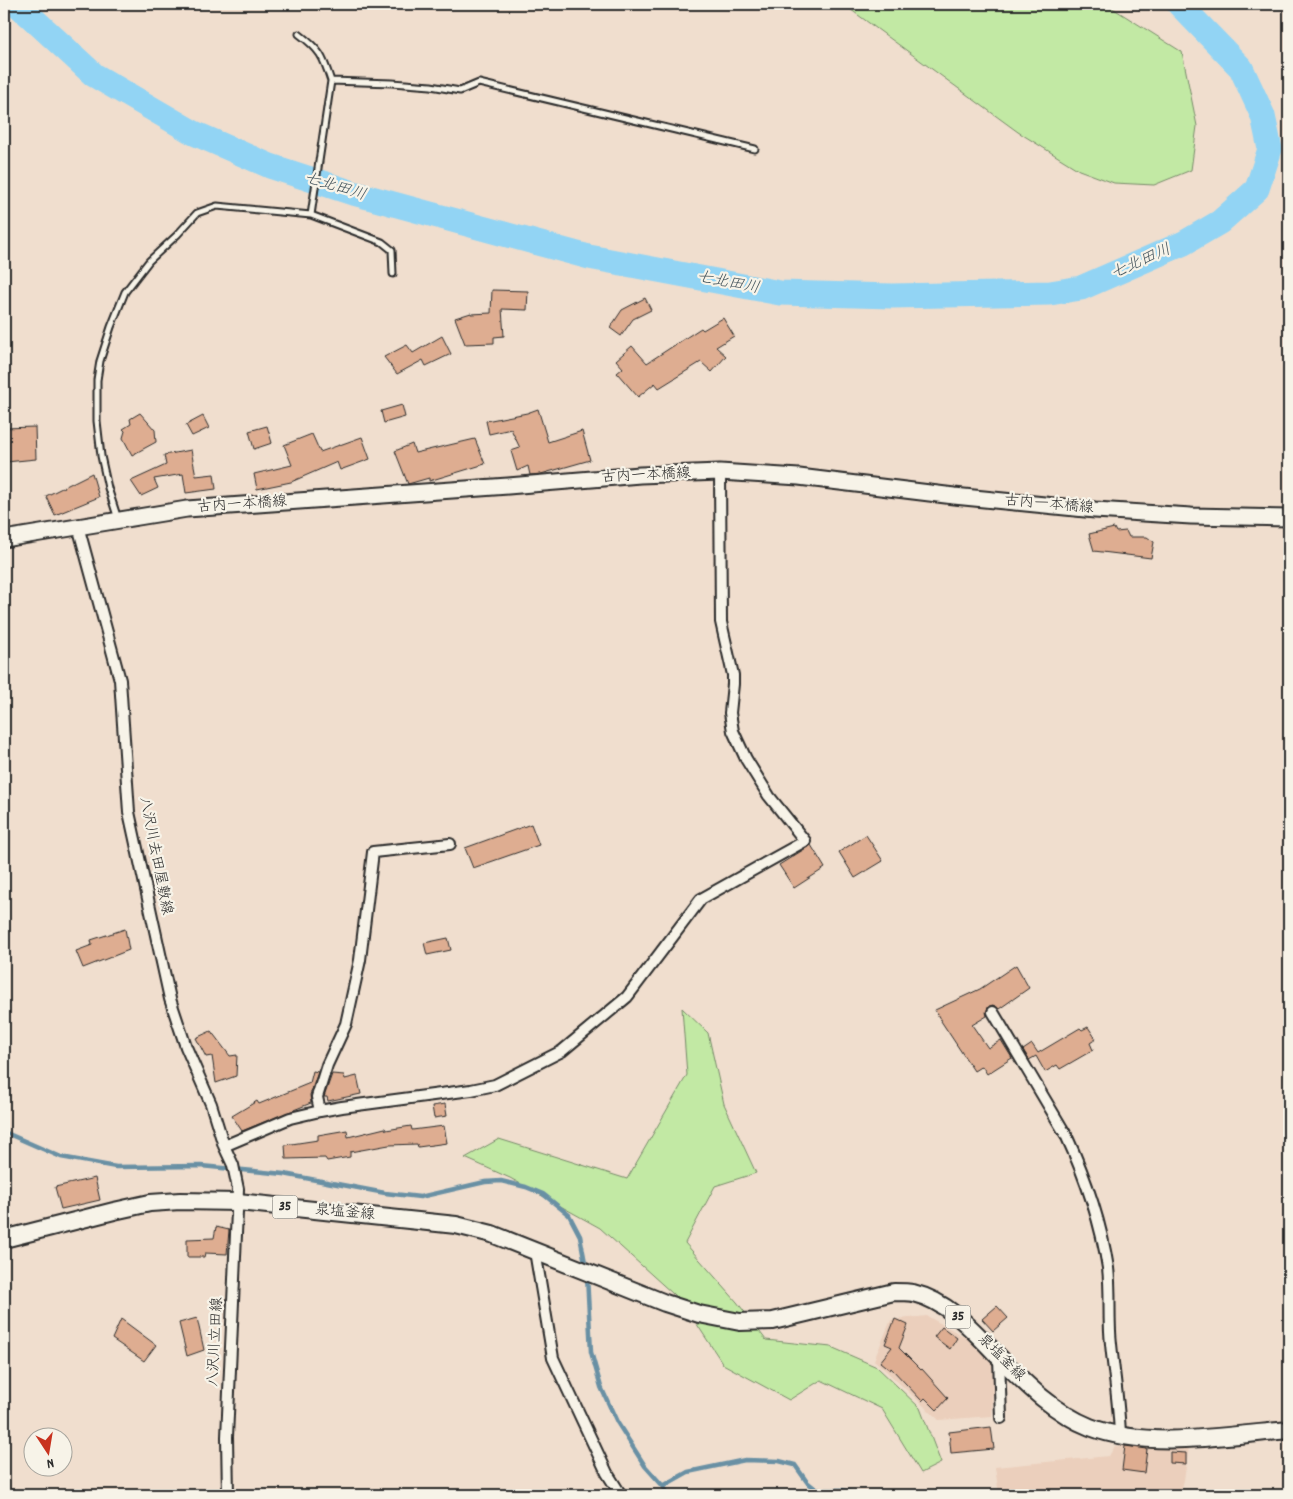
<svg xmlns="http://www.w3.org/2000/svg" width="1293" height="1499" font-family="Dekko,'Klee One',sans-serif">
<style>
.built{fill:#ebcfbc}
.green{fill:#c2e9a4;stroke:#768a68}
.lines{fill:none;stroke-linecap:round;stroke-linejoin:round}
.stream{stroke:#6990a4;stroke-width:4.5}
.river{stroke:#92d4f4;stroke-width:25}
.building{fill:#dead91;stroke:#2b2b2b}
.lane-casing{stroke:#2b2b2b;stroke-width:9}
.street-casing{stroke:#2b2b2b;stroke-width:14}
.secondary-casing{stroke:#2b2b2b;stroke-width:19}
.primary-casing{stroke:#2b2b2b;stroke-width:20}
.lane{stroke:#f7f3e8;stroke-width:5}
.street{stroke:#f7f3e8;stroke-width:10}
.secondary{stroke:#f7f3e8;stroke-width:15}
.primary{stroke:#f7f3e8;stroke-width:16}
.labels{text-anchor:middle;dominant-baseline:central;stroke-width:4.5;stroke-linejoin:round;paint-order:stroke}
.shield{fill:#f7f3e8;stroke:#686764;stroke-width:1}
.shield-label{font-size:14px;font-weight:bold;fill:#2b2b2b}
.street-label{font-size:15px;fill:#2b2b2b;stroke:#f7f3e8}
.water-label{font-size:16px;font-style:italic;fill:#45555d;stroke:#f7f3e8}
</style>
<rect width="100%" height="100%" fill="#f0dece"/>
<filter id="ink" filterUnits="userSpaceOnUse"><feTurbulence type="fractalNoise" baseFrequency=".02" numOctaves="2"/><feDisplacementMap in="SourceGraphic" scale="10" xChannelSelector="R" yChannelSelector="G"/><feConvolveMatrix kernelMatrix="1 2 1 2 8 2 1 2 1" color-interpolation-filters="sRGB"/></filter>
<g filter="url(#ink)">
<!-- built -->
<path class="built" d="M927,1316L974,1342L993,1360L992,1416L939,1420L874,1360L891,1320Z
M1115,1446L1189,1447L1184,1480L1180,1495H999L995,1467L1109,1456Z"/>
<!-- green -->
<path class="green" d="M843,4H1106L1182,52L1197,126L1191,170L1154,185L1114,183L1079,170L1018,132Z
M682,1008L708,1033L724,1104L756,1173L715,1186L685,1243L737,1302L766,1340L831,1347L877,1367L920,1408L941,1463L921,1473L882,1409L821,1380L789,1400L723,1364L683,1303L600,1228L510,1178L465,1158L499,1139L627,1179L687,1075Z"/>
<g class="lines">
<!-- stream -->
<path class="stream" d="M4,1132L61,1157L116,1167L201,1166L284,1174L385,1193L420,1197L485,1182L501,1181L526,1187L543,1194L569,1215L580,1236L586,1268
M587,1276L591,1352L601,1387L617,1422L645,1466L663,1486L669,1495
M663,1486L688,1472L745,1460L779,1461L795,1465L807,1482L817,1490H841L862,1495"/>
<!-- river -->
<path class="river" d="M17,4L94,75L194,133L270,166L353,193L589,257L780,293L892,296L1050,293L1081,288L1184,243L1220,222L1257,189L1270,149L1263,116L1241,68L1179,4"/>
</g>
<!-- building -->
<path class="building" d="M492,290L528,291L527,310L502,309L504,336L494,337V343L465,344L455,318L471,313V314L491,313Z
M645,298L651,310L633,319L621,336L610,328L622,310Z
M723,318L734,336L716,347L726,356L712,372L701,362L659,388L655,383L638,397L617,373L623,368L616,360L632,346L647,363L701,328L703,330Z
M442,336L451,354L426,366L423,360L397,374L384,357L407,345L413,353Z
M402,405L405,417L384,423L381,411Z
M538,409L548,442L582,431L590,460L541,474L530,475L528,466L517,471L511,451L520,448L511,429L489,434L486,421L527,413Z
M140,413L155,430L156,442L132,455L123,438L125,431L123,429L131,424L130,419Z
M203,416L209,428L192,436L186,425Z
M267,426L272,443L254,449L249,431Z
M35,427L36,459L6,462L4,428Z
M312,434L320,452L362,437L370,459L340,470L337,462L291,482L257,489L254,474L292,465L284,445Z
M475,439L485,464L429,481V478L408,484L395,451L412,444L415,453Z
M191,450L196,476L214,474L216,489L186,493L183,474L154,479L158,488L141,496L131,481L166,465L164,455Z
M92,473L99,497L55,515L46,496Z
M1114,528L1116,532L1126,531L1129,537H1147L1154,542L1151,558L1094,551L1089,534Z
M531,824L539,845L473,868L465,848Z
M866,835L883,861L855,878L839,852Z
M811,845L825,868L794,888L779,865Z
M125,929L129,950L83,968L76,951L92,945L91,940Z
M448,938L451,950L427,955L424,943Z
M1016,965L1029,988L999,1009L993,1005L989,1006L986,1012L987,1016L972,1025L988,1048L1001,1040L1012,1058L987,1074L982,1066L974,1071L941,1021L935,1010L980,989Z
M1088,1027L1096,1039L1090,1043L1093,1050L1060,1069L1057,1065L1045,1072L1036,1056L1029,1060L1023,1050L1032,1044L1038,1053L1080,1028L1082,1030Z
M211,1031L230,1056L237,1055L236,1076L216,1083L212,1056L206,1057L196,1038Z
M313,1071L318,1072L310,1095L311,1103L242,1131L232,1116L257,1101L259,1104L310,1083Z
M332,1074L344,1075L345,1079L357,1076L361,1094L328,1101L327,1097H324Z
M445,1104L447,1116L434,1118L432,1106Z
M411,1126L412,1130L444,1126L447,1143L418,1147L417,1144L389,1145L350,1152V1157L327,1161L325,1158L286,1159L285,1145L318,1140V1135L347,1130L348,1137L385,1128L386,1130Z
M95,1178L100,1200L61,1209L55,1187Z
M216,1227L229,1230L227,1254L205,1253L204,1257H187V1239L214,1238Z
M997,1306L1008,1318L993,1331L982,1319Z
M197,1318L204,1350L187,1356L179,1323Z
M121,1319L156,1345L144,1361L112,1339Z
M895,1319L908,1325L899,1348L921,1370L922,1369L948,1398L937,1410L925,1398L922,1401L891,1368L890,1370L880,1362L892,1347L885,1344Z
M942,1327L957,1338L950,1349L934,1337Z
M991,1427L994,1449L951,1453L949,1432Z
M1125,1446L1147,1449L1144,1473L1122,1470Z
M1170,1452L1186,1453V1464L1170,1463Z"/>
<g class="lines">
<!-- lane casing -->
<g class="lane-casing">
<path id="lane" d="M299,34C320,50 323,56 331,81L311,215
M331,81L392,83L431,86L460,91L479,83L755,149
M118,519L108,488L101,456L97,421V380L100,361L111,327L125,292L149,261L177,235L197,213L217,206L311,215L382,242L392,250L393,274"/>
</g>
<!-- street casing -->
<g class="street-casing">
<path id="street" d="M78,526L120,680L129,812L170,999L186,1047L211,1104L224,1146L233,1165L238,1189L227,1437L228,1495
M993,1012L1066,1135C1085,1176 1101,1223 1108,1268C1111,1293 1108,1319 1111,1344C1114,1375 1119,1404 1120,1435
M320,1111L317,1097L327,1065L346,1024L360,960L373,852L450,844
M224,1146L290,1118L320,1111L342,1107L471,1090L495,1085L562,1051L627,997L701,899L805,841L769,796L746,759L733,731L730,713L733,684V675L721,622L720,472
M535,1251L553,1358L607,1473L621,1495
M999,1357L1001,1418"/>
</g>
<!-- secondary casing -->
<g class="secondary-casing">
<path id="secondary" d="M4,539L187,509L508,486L640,475L720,472L799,477L954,496L1095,510L1191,516L1289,518"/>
</g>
<!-- primary casing -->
<g class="primary-casing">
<path id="primary" d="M4,1239L114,1211L150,1203L180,1201L238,1202L456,1225L492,1234L665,1303L699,1314L740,1322L773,1321L894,1292C901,1292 908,1292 913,1293C947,1301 972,1329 995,1353C1023,1381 1052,1412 1090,1427C1150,1450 1227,1435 1289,1430"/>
</g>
<!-- lane -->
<use href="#lane" class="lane"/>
<!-- street -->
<use href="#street" class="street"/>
<!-- secondary -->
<use href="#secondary" class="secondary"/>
<!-- primary -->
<use href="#primary" class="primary"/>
</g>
</g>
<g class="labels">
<!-- shield labels -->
<g class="shield">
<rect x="272.5" y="1195.5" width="25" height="23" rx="4"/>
<rect x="945.5" y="1305.5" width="25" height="23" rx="4"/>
</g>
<g class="shield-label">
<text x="285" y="1207">35</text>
<text x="958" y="1317">35</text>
</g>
<!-- street labels -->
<g class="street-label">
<text transform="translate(646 476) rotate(-3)">古内一本橋線</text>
<text transform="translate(242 505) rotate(-4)">古内一本橋線</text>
<text transform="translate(1049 505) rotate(5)">古内一本橋線</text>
<text transform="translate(155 856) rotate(79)">八沢川去田屋敷線</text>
<text transform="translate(345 1213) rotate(5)">泉塩釜線</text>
<text transform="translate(216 1342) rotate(-87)">八沢川立田線</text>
<text transform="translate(1001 1358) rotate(45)">泉塩釜線</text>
</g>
<!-- water labels -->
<g class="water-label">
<text transform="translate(335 187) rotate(17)">七北田川</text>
<text transform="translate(1141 262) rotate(-24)">七北田川</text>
<text transform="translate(728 283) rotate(11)">七北田川</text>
</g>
</g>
<!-- margin -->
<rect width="1293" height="1499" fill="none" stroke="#f7f3e8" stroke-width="20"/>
<rect x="10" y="10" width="1273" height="1479" fill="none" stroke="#2b2b2b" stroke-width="2" filter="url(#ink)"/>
<!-- north arrow -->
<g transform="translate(48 1452) rotate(168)"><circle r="24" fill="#f7f3e8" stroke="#a5a39c"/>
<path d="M0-4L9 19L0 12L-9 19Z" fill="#c8321e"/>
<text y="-8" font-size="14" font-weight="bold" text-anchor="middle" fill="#2b2b2b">N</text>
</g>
</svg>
